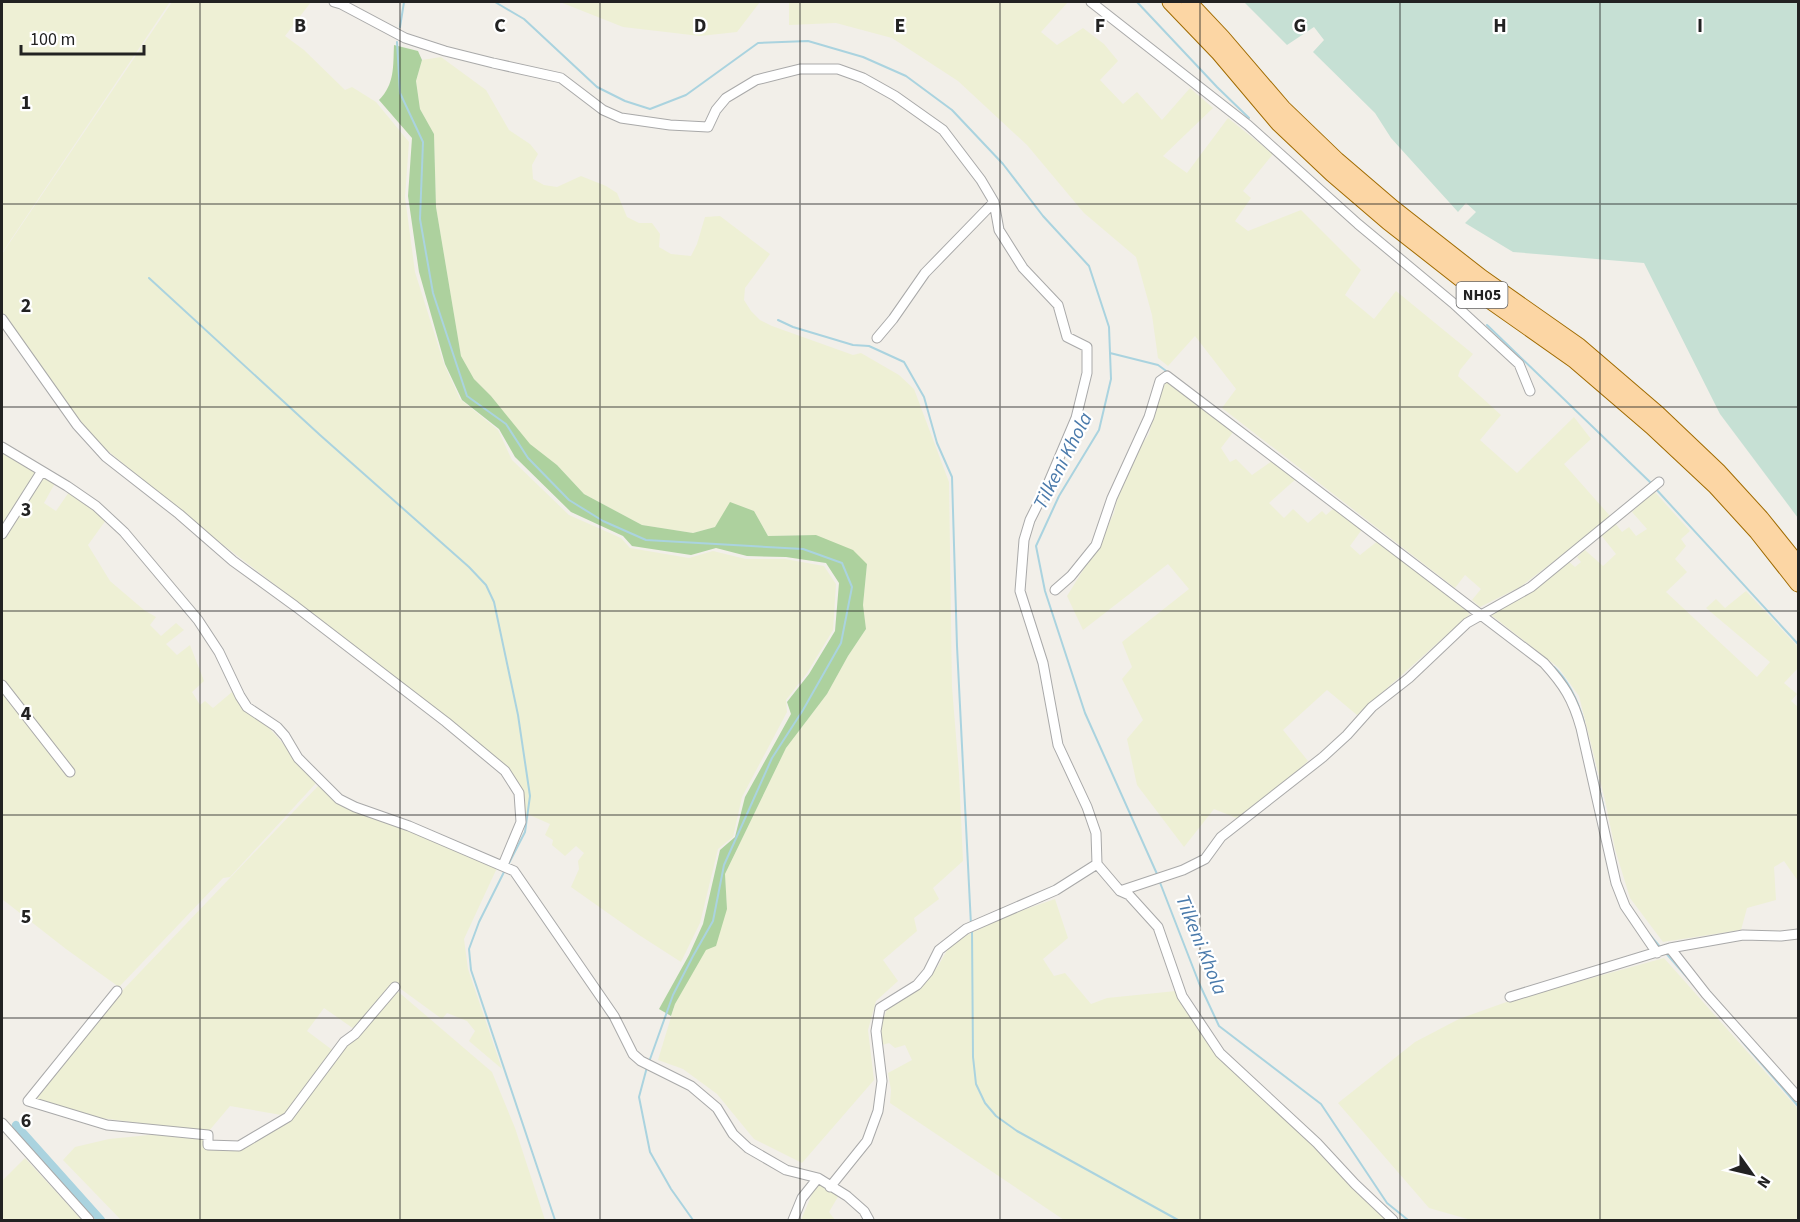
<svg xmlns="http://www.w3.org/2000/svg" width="1800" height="1222" font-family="'Source Sans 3',sans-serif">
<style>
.farmland{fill:#eef0d5}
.forest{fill:#add19e}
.wetland{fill:#c6e0d4}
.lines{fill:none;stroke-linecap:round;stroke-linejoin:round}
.stream{stroke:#aad3df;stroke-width:2}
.canal{stroke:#aad3df;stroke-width:8}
.street-casing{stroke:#a9a9a9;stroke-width:11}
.primary-casing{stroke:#a06b00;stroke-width:17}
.street{stroke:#fff;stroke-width:9}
.primary{stroke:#fcd6a4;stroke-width:15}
.grid{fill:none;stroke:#222;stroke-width:1.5;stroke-opacity:0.55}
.labels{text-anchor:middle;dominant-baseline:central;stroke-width:4.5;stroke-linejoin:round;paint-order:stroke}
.shield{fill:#fff;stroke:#646464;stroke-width:1.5}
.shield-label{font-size:16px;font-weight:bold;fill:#222}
.water-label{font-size:20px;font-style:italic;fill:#4a7aab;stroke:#fff}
.grid-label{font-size:20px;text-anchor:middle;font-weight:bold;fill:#222;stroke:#fff;stroke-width:4.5;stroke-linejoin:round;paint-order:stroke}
</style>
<rect width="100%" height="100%" fill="#f2efe9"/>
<!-- farmland -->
<path class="farmland" d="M2,2H170L2,253Z
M172,2H311L285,36L304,50L345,90L352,87L376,102L409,142L405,197L415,272L444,364L460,399L498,430L512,460L569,515L621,538L630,548L689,558L713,551L746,559H785L824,566L836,584L833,630L807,673L786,700L787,712L742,797L733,837L718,849L700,923L681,962L639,935L571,887L579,869L578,861L584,853L576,846L565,856L552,845L553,840L545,835L550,824L523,812L522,791L399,680L209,534L85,432L2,317V254Z
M560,2H760L737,32L700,36L623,27Z
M789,2H1068L1041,32L1057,45L1083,28L1104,44L1118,61L1100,80L1123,104L1137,92L1162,120L1190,88L1213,108L1163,156L1187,173L1228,118L1273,154L1243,191L1251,198L1235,221L1248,231L1301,210L1361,270L1345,295L1374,319L1396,291L1473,354L1460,370L1458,376L1501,415L1480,440L1517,473L1574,417L1591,439L1564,464L1610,516L1570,549L1520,587L1480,607L1472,600L1481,589L1465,575L1455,588L1222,408L1236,389L1195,336L1168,366L1158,358L1152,315L1136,257L1084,213L1027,145L958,81L892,38L836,23L789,25Z
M441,57L486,90L509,130L530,144L538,154L532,165L533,179L544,185L557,187L581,176L606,186L617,193L627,217L639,223H652L660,234L659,247L671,254L691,256L697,244L705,217L720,216L770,254L745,288L744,300L751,311L760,320L772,326L853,355L861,353L899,375L914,389L949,482L952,687L959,773L963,861L933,888L939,899L914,918L917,931L883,960L898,981L876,1001L868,1030L874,1080L802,1163L754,1139L717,1094L683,1069L658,1060L675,1004L727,909L725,874L786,748L827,694L848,656L866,629L863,605L867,564L816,535L768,536L754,511L731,503L715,527L693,533L642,525L584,494L557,465L530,445L491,396L474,379L461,356L436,207L434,134L420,109L416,81L422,60Z
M1169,382L1234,431L1221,448L1230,462L1236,459L1252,475L1272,461L1297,478L1269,503L1284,518L1293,509L1308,523L1322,511L1326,515L1334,508L1363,528L1350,546L1360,555L1379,540L1470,614L1357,715L1327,690L1283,730L1308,761L1279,789L1239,819L1214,809L1184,847L1137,785L1127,739L1143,720L1122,679L1132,667L1122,642L1189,589L1168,564L1083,630L1067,596L1098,546L1114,513L1120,485L1132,459L1149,434L1162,383Z
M2,451L55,483L44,503L56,511L69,492L106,520L88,545L110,581L144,610L156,617L150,625L161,636L176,623L184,630L166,644L177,655L190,645L204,681L192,692L200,705L205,701L213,708L232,692L248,711L263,721L317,782L230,877L223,878L119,987L66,949L2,899Z
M1654,491L1690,531L1681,539L1686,546L1675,559L1687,572L1666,592L1757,677L1770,662L1706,608L1716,599L1725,608L1746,591L1798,647V668L1784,683L1797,694L1791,701L1798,707V881L1784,861L1774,867L1776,900L1747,908L1741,930L1663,942L1630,898L1615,849L1605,800L1579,696L1559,668L1490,614L1568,561L1575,567L1581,562L1577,557L1585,550L1603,566L1616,554L1601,535L1615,523L1622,532L1629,527L1636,536L1647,529L1632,512Z
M318,786L339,802L426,836L497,868L464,939L468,969L502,1069L469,1041L475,1031L467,1021L447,1013L442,1019L394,984L354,1029L324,1008L307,1031L335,1052L287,1116L230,1106L208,1132L101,1118L60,1109L35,1101L121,992Z
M1055,899L1068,938L1043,959L1054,976L1065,973L1091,1004L1107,998L1176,991L1215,1052L1312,1140L1390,1220H1064L890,1103L891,1090L888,1073L912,1060L905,1045L895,1048L889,1043L882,1045L881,1024L888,1007L922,985L938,966L949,947L965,936L1009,915Z
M1664,958L1798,1109V1220H1471L1429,1208L1338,1103L1415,1042L1459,1019L1512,1000Z
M395,989L492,1072L515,1128L545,1220H121L63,1160L75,1147L109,1139L159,1134L205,1138L207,1147L240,1148L289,1117L325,1072Z
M25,1158L82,1220H2V1179L3,1180Z
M821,1185L839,1195L829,1212L835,1220H801L815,1187Z"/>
<!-- forest -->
<path class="forest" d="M394,45L418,51L422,60L416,81L420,109L434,134L436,207L461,356L474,379L491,396L530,444L557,465L584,494L642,525L693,533L715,527L730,502L754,511L768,536L816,535L853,550L867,564L863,605L866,629L848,656L827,694L786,748L725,874L727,909L716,946L706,950L675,1004L671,1016L659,1009L689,955L703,924L720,850L735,837L745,797L791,714L787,702L809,674L835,631L839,583L826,563L786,557L747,556L716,548L691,555L632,546L623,536L571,512L515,457L499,429L462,400L445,364L419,272L408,196L412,138L379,100C395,84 393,66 394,45Z"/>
<!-- wetland -->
<path class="wetland" d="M1244,2H1798V518L1720,414L1644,263L1513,252L1465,223L1476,212L1466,203L1458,212L1391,138L1375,113L1313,52L1324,40L1314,27L1287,45Z"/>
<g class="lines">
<!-- stream -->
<path class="stream" d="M495,2L524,19L597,87L625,101L650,109L686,95L758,43L808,41L863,57L906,76L952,110L1003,164L1043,216L1089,266L1109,327L1111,379L1099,430L1059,496L1036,546L1045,591L1085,713L1157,874
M1137,2L1217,87L1249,118
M400,27L404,2
M397,42L400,93L423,142L420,219L433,293L467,396L506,424L528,458L569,500L603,521L646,540L803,549L842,563L852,587L841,643L803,710L772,758L747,814L724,865L713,921L693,956L673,995L649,1062
M149,278L320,435L469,567L486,585L494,602L518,715L530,796L525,832L508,865
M778,320L793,327L853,345L869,346L904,362L924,397L937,443L952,477L957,646L971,925
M1487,325L1651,483
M1110,353L1158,365L1169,373
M1655,488L1798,644
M1554,667C1570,682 1578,701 1584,722
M1589,745L1604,809
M505,870L479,922L469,949L471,970L555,1220
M1159,880L1199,983L1219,1026L1321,1104L1387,1203L1408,1220
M972,931L973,1057L976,1084L985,1103L996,1116L1017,1131L1178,1220
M1649,934L1661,948
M1665,952L1693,984
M1741,1040L1798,1106
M647,1067L639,1097L650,1152L671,1189L693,1220"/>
<!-- canal -->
<path class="canal" d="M16,1125L101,1220"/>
<!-- street casing -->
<g class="street-casing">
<path id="street" d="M334,2L341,4L405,38L445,51L493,63L561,78L603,110L621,118L670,125L708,127L716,110L726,98L756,80L800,69H838L863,78L895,96L943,130L981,180L994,202L999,230L1023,268L1058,305L1067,337L1087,347V373L1076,418L1048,484L1030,520L1024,540L1020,591L1043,663L1058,745L1087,807L1096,833L1097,864
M1091,2L1248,125L1358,224L1453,303L1519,364L1530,391
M2,319L77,425L106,457L179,514L233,561L295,606L446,722L505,771L519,793L521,822L503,865
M877,338L893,319L925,273L994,202
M2,447L67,486L96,506L124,532L198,620L219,652L240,696L247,707L277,727L285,736L298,758L339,799L355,807L409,826L514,871L614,1016L633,1054L641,1061L691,1086L717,1108L733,1134L748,1148L786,1170L818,1178L847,1196L864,1211L869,1220
M2,534L42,471
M1055,590L1071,576L1096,545L1112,498L1149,417L1160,381L1167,376L1544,663C1564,685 1573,699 1581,728L1616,883L1625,906L1657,953
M2,685L70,772
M1120,891L1183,870L1205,859L1221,837L1323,757L1347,735L1372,707L1409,678L1467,623L1531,587L1659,482
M1670,948L1706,994L1798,1097
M117,991L28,1101L107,1125L208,1135V1145L239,1146L288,1117L344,1042L355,1034L395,987
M1510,997L1670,948L1743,935L1781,936L1798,934
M2,1123L89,1220
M830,1187L867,1141L878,1111L882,1081L876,1031L880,1008L917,985L928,972L939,950L966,929L1056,890L1097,864L1120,891L1129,895L1158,927L1182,996L1220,1053L1317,1143L1355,1184L1393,1220
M793,1220L802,1198L818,1178"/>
</g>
<!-- primary casing -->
<g class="primary-casing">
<path id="primary" d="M1170,2L1218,52L1278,123L1332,174L1388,222L1476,291L1574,360L1652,427L1715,486L1757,532L1798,584
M1189,2L1222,37L1283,108L1337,160L1393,208L1481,277L1579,346L1657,413L1719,472L1761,518L1798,564"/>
</g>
<!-- street -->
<use href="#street" class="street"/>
<!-- primary -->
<use href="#primary" class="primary"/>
</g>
<!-- grid -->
<path class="grid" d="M200,2V1220M400,2V1220M600,2V1220M800,2V1220M1000,2V1220M1200,2V1220M1400,2V1220M1600,2V1220M2,204H1798M2,407H1798M2,611H1798M2,815H1798M2,1018H1798"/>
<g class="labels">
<!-- shield labels -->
<rect class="shield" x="1456.5" y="282" width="51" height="26" rx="4.5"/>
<g class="shield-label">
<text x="1482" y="295">NH05</text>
</g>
<!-- water labels -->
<g class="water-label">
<text transform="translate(1063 461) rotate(-63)">Tilkeni Khola</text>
<text transform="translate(1201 945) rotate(68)">Tilkeni Khola</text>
</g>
</g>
<g class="grid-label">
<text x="300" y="32">B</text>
<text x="500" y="32">C</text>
<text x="700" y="32">D</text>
<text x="900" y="32">E</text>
<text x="1100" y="32">F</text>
<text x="1300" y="32">G</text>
<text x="1500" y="32">H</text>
<text x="1700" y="32">I</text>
<text x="26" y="109">1</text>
<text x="26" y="312">2</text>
<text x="26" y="516">3</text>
<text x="26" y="720">4</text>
<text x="26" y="923">5</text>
<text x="26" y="1127">6</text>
</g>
<!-- border -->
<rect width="1800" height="1222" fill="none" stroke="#222222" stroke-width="6"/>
<!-- north arrow -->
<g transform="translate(1752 1174) rotate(124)" stroke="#ffffff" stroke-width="4.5" paint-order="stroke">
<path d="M0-4.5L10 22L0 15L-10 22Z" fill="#222222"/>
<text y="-9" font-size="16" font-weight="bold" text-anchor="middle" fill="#222222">N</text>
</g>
<!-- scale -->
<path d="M21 45v9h123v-9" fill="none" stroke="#222222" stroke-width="3"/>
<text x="30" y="45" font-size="18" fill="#222222" stroke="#ffffff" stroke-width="4.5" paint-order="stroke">100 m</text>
</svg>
